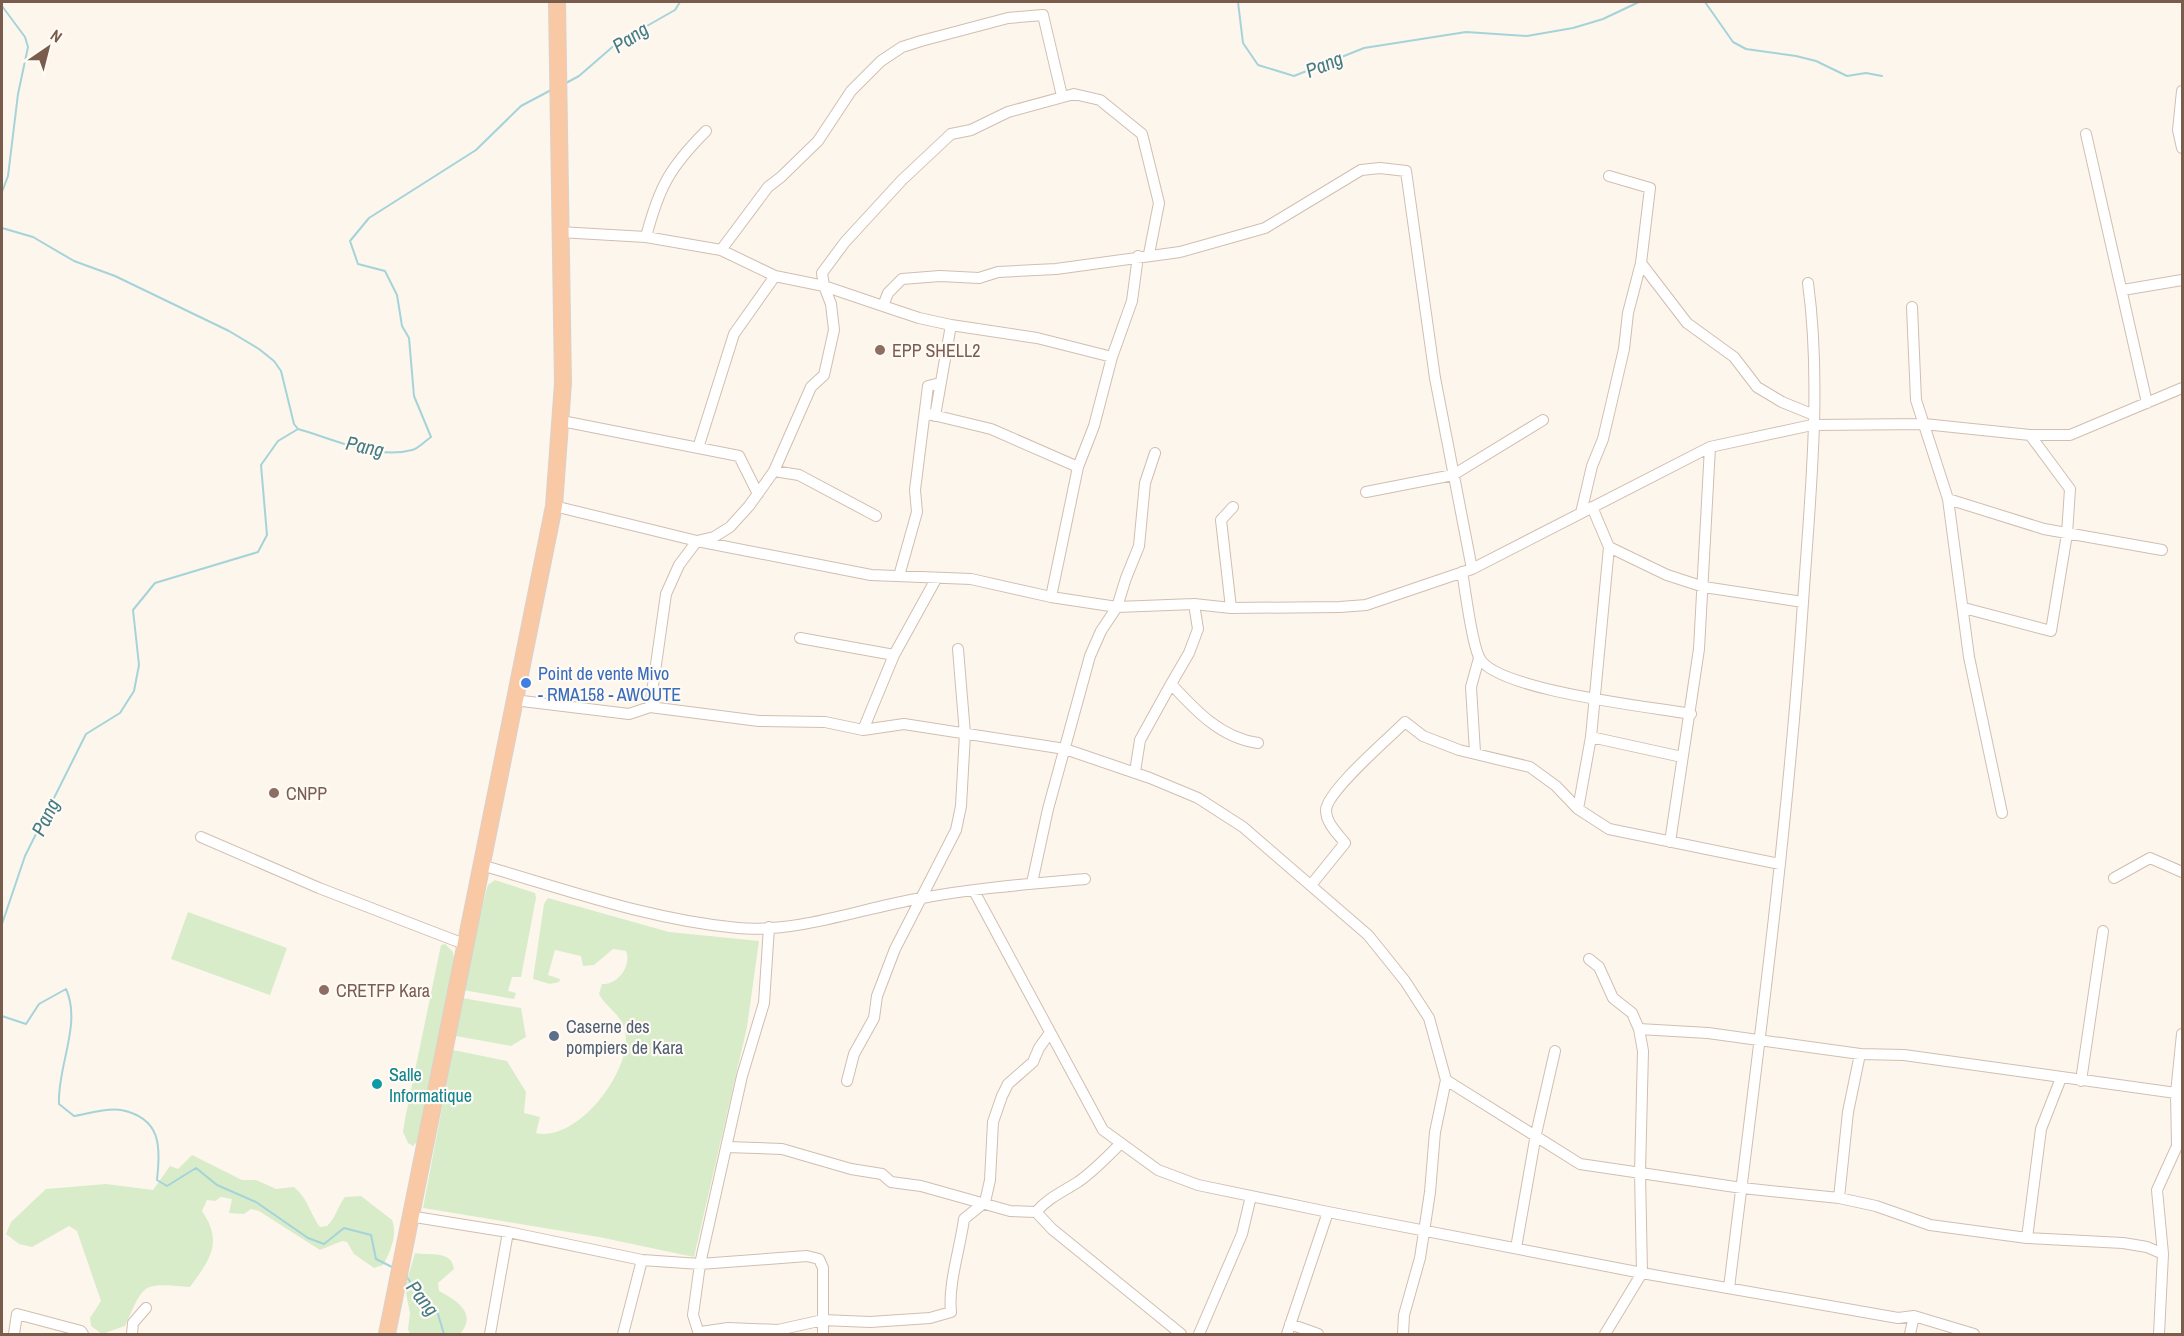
<svg xmlns="http://www.w3.org/2000/svg" width="2184" height="1336" font-family="'Archivo Narrow',sans-serif">
<style>
.green{fill:#d8ecc9}
.lines{fill:none;stroke-linecap:round;stroke-linejoin:round}
.stream{stroke:#a5d3da;stroke-width:2}
.minor-casing{stroke:#d1beb0;stroke-width:12}
.trunk-casing{stroke:#dad1cd;stroke-width:18}
.minor{stroke:#fff;stroke-width:10}
.trunk{stroke:#f9c8a4;stroke-width:16}
.education-dot{fill:#8d6e63;stroke:#fffaf3;stroke-width:2}
.shop-dot{fill:#3f7fe0;stroke:#fffaf3;stroke-width:2}
.service-dot{fill:#5c6f8a;stroke:#fffaf3;stroke-width:2}
.culture-dot{fill:#0f9aa8;stroke:#fffaf3;stroke-width:2}
.labels{text-anchor:middle;dominant-baseline:central;stroke-width:4.5;stroke-linejoin:round;paint-order:stroke}
.education-label{font-size:18px;fill:#785e54;stroke:#fffaf3;text-anchor:start}
.shop-label{font-size:18px;fill:#366cbe;stroke:#fffaf3;text-anchor:start}
.service-label{font-size:18px;fill:#4e5e75;stroke:#fffaf3;text-anchor:start}
.culture-label{font-size:18px;fill:#0d838f;stroke:#fffaf3;text-anchor:start}
.water-label{font-size:20px;font-style:italic;fill:#437c86;stroke:#fffaf3}
</style>
<rect width="100%" height="100%" fill="#fdf6ec"/>
<!-- green -->
<path class="green" d="M495,880L535,893L536,898L521,977H512L508,991L516,993L514,999L463,990L486,891L488,885Z
M548,898L669,932L759,941L747,1027L694,1257L599,1237L423,1208L453,1050L507,1061L526,1092L524,1113L540,1117L536,1133C578,1143 637,1066 624,1027C619,1013 605,1006 599,994L602,984C618,985 632,965 626,951L613,949L594,965L583,966L581,956L555,950L548,975L560,979L559,982L550,984L533,979L544,904Z
M188,912L287,948L270,995L171,959Z
M445,944L453,952L454,960L417,1142L413,1146L408,1143L403,1132L405,1119L441,945Z
M462,998L521,1008L526,1037L511,1046L456,1036Z
M192,1155L242,1180H256L276,1189L294,1187C309,1200 309,1212 320,1227L327,1226C336,1218 337,1207 345,1197L361,1196L392,1220C398,1235 390,1252 383,1265L374,1268L354,1254L347,1242L342,1241L320,1250L259,1211L251,1209L244,1214L229,1213L232,1199L221,1197L215,1201L207,1200L202,1211C224,1243 209,1261 190,1287C141,1283 145,1282 125,1326L102,1334L91,1326L90,1318L101,1301L77,1231L69,1226L32,1247L19,1244L6,1234L11,1222L46,1189L106,1184L153,1190L170,1166L178,1169Z
M415,1253C431,1256 452,1250 454,1269L438,1283L439,1291C456,1300 478,1313 460,1334H410L408,1329L410,1313L405,1288Z"/>
<g class="lines">
<!-- stream -->
<path class="stream" d="M1238,2L1243,43L1258,65L1294,76L1364,48L1466,32L1527,36L1573,28L1603,19L1639,2
M1705,2L1733,42L1746,49L1796,56L1816,61L1847,76L1866,73L1882,76
M2,6L25,37L28,47L18,94L8,176L2,192
M566,83L579,76L617,43L675,10L680,2
M2,228L33,237L74,261L115,276L229,331L259,349L274,361L281,371L294,424L298,429
M2,924L25,856L86,734L120,713L134,691L139,665L133,610L155,583L258,552L267,535L261,465L278,441L298,429C334,439 375,460 412,450C418,449 425,441 431,437L414,396L409,338L402,326L397,295L385,271L358,264L350,241L369,218L476,150L521,106L553,89
M2,1016L26,1024L39,1004L66,989C82,1024 57,1067 59,1104L74,1116C87,1114 108,1107 121,1110C161,1118 161,1146 157,1180L167,1186L196,1168L217,1185L256,1202L308,1238L324,1244L344,1228L371,1235L376,1259L394,1268
M406,1276L422,1298L437,1311L444,1334"/>
<!-- minor casing -->
<g class="minor-casing">
<path id="minor" d="M2182,91L2178,130L2182,148
M2086,134L2147,403
M559,232L646,237L721,250L775,276L824,286L883,306L888,293L902,279L940,276L979,278L998,272L1056,269L1180,252L1265,228L1361,170L1380,168L1406,171L1435,378L1472,569
M646,237C659,187 670,167 706,131
M721,250L768,187L781,177L818,141L851,91L881,61L902,47L921,41L1008,18L1043,15L1062,96
M1641,263L1687,323L1734,357L1757,387L1782,402L1814,415
M2123,290L2182,280
M883,306L919,318L951,325
M1912,307L1916,400L1948,499L1969,657L2002,813
M929,414L991,429L1078,467
M935,416L951,325L1037,338L1112,357L1132,301L1138,256
M562,421L739,456L758,494
M698,448L734,334L775,276
M774,471L799,475L876,516
M1366,492L1453,475L1543,420
M1948,499L2044,529L2162,550
M554,506L697,541L871,575L971,579L1051,597L1117,607L1194,604L1231,608L1340,607L1366,605L1472,569L1710,447L1812,425L1924,424L2030,435H2070L2182,388
M1581,513L1592,466L1603,439L1624,349L1628,313L1641,263L1650,188L1609,176
M1609,547L1667,575L1704,587L1803,602
M1462,572C1466,593 1471,640 1479,657C1493,690 1652,707 1691,714
M899,576L917,512L915,490L928,386L940,383
M1051,597L1078,467L1094,426L1112,357
M1194,604L1198,629L1189,653L1171,684C1196,711 1221,738 1258,743
M1231,608L1221,520L1233,507
M1964,608L2051,631L2067,534L2070,489L2030,435
M800,638L894,655
M514,700L629,714L650,707L759,721L825,722L863,730L904,724L1065,749L1150,778L1198,798L1243,827L1368,935L1405,981L1429,1018L1446,1080L1435,1132L1430,1192L1420,1258L1404,1315L1403,1334
M650,707L666,594L679,565L697,541L714,537L730,527L749,506L774,471L811,387L824,375L834,330L831,304L824,286L822,273L845,242L902,180L951,134L971,130L1008,112L1074,94L1100,100L1142,134L1159,203L1149,254
M863,730L894,655L936,579
M1591,737L1682,757
M1475,752L1471,687L1479,658
M1135,772L1140,740L1171,684
M1578,809L1591,737L1609,547L1592,507
M201,837L319,888L464,944
M1670,842L1699,649L1710,447
M481,865C565,889 650,920 738,928C800,933 861,908 922,898C975,888 1030,884 1085,879
M2114,878L2150,858L2182,872
M1032,883L1048,809L1090,656L1101,631L1117,607L1126,578L1139,546L1145,483L1155,453
M1311,885L1345,843C1337,833 1326,823 1326,810C1327,791 1389,738 1405,722L1423,736L1459,750L1530,767L1556,786L1578,809L1609,829L1780,864
M974,891L1103,1130L1158,1170L1198,1185L1328,1212L1642,1273L1898,1318L1914,1316L1974,1334
M1589,959L1599,967L1613,998L1632,1013L1639,1029L1643,1051L1640,1172L1642,1273L1605,1334
M1639,1029L1708,1033L1860,1054L1904,1055L2176,1093
M1446,1080L1580,1164L1742,1188L1839,1198L1876,1206L1930,1225L2027,1238L2123,1243L2147,1247L2163,1254
M847,1081L854,1054L874,1018L877,996L895,949L956,830L961,806L965,734L958,649
M2081,1081L2103,931
M727,1147L782,1149L851,1169L882,1174L891,1182L921,1186L1010,1211L1036,1212L1052,1229L1181,1334
M1839,1198L1848,1112L1860,1054
M1036,1212C1048,1198 1062,1192 1078,1182C1094,1171 1107,1157 1121,1143
M409,1216L508,1232L642,1260L700,1264L807,1256L819,1259L823,1268V1334
M2027,1238L2041,1129L2061,1078
M1516,1248L1536,1134L1555,1051
M1729,1288C1757,1059 1788,831 1803,602C1810,498 1822,386 1808,283
M1290,1324L1318,1334
M701,1332L728,1328L778,1330L823,1320L870,1322L930,1318L951,1312C948,1284 960,1249 964,1219L985,1202L990,1180L993,1122L1002,1096L1008,1084L1033,1062L1039,1048L1049,1034
M14,1334L17,1314L81,1331L83,1334
M132,1334L133,1323L146,1308
M490,1334L508,1232
M623,1334L642,1260
M699,1334L693,1315L700,1264L742,1076L764,1003L769,927
M1199,1334L1242,1234L1251,1196
M1287,1334L1328,1212
M1910,1334L1914,1316
M2159,1334L2163,1254L2157,1190L2177,1146L2176,1093L2182,1034"/>
</g>
<!-- trunk casing -->
<g class="trunk-casing">
<path id="trunk" d="M387,1334L554,506L563,383L557,2"/>
</g>
<!-- minor -->
<use href="#minor" class="minor"/>
<!-- trunk -->
<use href="#trunk" class="trunk"/>
</g>
<!-- markers -->
<g class="education-dot">
<circle cx="880" cy="350" r="6"/>
<circle cx="274" cy="793" r="6"/>
<circle cx="324" cy="990" r="6"/>
</g>
<circle class="shop-dot" cx="526" cy="683" r="6"/>
<circle class="service-dot" cx="554" cy="1036" r="6"/>
<circle class="culture-dot" cx="377" cy="1084" r="6"/>
<g class="labels">
<!-- education labels -->
<g class="education-label">
<text x="892" y="350">EPP SHELL2</text>
<text x="286" y="793">CNPP</text>
<text x="336" y="990">CRETFP Kara</text>
</g>
<!-- shop labels -->
<g class="shop-label">
<text x="538" y="673">Point de vente Mivo<tspan x="538" dy="21">- RMA158 - AWOUTE</tspan></text>
</g>
<!-- service labels -->
<g class="service-label">
<text x="566" y="1026">Caserne des<tspan x="566" dy="21">pompiers de Kara</tspan></text>
</g>
<!-- culture labels -->
<g class="culture-label">
<text x="389" y="1074">Salle<tspan x="389" dy="21">Informatique</tspan></text>
</g>
<!-- water labels -->
<g class="water-label">
<text transform="translate(630 37) rotate(-33)">Pang</text>
<text transform="translate(1324 64) rotate(-22)">Pang</text>
<text transform="translate(365 446) rotate(12)">Pang</text>
<text transform="translate(45 817) rotate(-64)">Pang</text>
<text transform="translate(423 1298) rotate(52)">Pang</text>
</g>
</g>
<!-- border -->
<rect width="2184" height="1336" fill="none" stroke="#7a5c4d" stroke-width="6"/>
<!-- north arrow -->
<g transform="translate(48 48) rotate(35)" stroke="#fffaf3" stroke-width="4.5" paint-order="stroke">
<path d="M0-4.5L10 22L0 15L-10 22Z" fill="#7a5c4d"/>
<text y="-9" font-size="16" font-weight="bold" text-anchor="middle" fill="#7a5c4d">N</text>
</g>
</svg>
